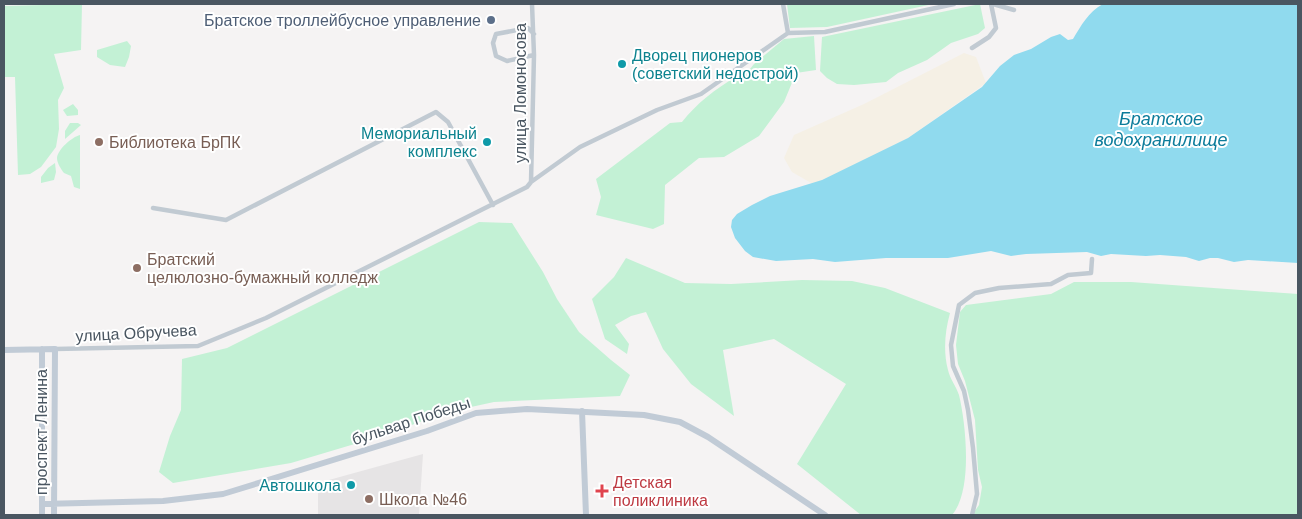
<svg xmlns="http://www.w3.org/2000/svg" width="1302" height="519" font-family="Helvetica,sans-serif">
<style>
.education{fill:#e6e4e5}
.green{fill:#c3f1d5}
.sand{fill:#f5f0e5}
.water{fill:#90daee}
.lines{fill:none;stroke-linecap:round;stroke-linejoin:round}
.street{stroke:#c1cad2;stroke-width:4.5}
.secondary{stroke:#c1cbd6;stroke-width:6}
.service-dot{fill:#5c6f8a;stroke:#fff;stroke-width:2}
.culture-dot{fill:#0f9aa8;stroke:#fff;stroke-width:2}
.education-dot{fill:#8d6e63;stroke:#fff;stroke-width:2}
.health-dot{fill:#e0444e;stroke:#fff;stroke-width:2}
.labels{text-anchor:middle;dominant-baseline:central;stroke-width:4;stroke-linejoin:round;paint-order:stroke}
.service-label{font-size:16px;fill:#4e5e75;stroke:#fff;text-anchor:end}
.culture-label{font-size:16px;fill:#0d838f;stroke:#fff;text-anchor:end}
.street-label{font-size:16px;fill:#4a5661;stroke:#fff}
.education-label{font-size:16px;fill:#785e54;stroke:#fff;text-anchor:start}
.health-label{font-size:16px;fill:#be3a42;stroke:#fff;text-anchor:start}
.water-label{font-size:18px;font-style:italic;fill:#0c7c9b;stroke:#fff}
</style>
<rect width="100%" height="100%" fill="#f5f3f3"/>
<!-- education -->
<path class="education" d="M423,454L419,515H318V483Z"/>
<!-- green -->
<path class="green" d="M82,4L81,50L54,54L64,88L58,100L59,129L56,147L41,167L30,174L18,175L15,77H4V6Z
M787,4H933L827,27L790,28Z
M980,4L985,28L978,34L951,43L927,60L898,73L886,82L854,85L837,84L827,78L820,71L822,37Z
M814,36L816,70L796,73L784,102L759,136L724,157L699,158L665,185L664,224L653,229L596,215L601,197L596,179L670,123L682,122C697,103 715,89 736,77L742,79L754,64L784,39Z
M127,41L131,46L129,57L125,67L110,65L97,57V50Z
M73,104L78,110V115L67,116L63,110Z
M70,123H78L81,125L65,139V131Z
M80,135V189L74,187L71,176L64,173C61,169 57,163 57,158C58,149 72,137 80,135Z
M55,163L56,172L54,180L41,183V177L48,168Z
M479,222L512,223L543,272L557,299L579,332L611,360L630,375L620,396L494,402L448,412L378,437L291,463L173,483L159,472L170,436L181,410L182,359L227,348Z
M626,258L685,283L731,284L802,280L852,281L885,288L950,313C945,331 943,351 948,370C950,379 956,386 959,395C966,424 973,491 952,515H861L797,464L846,384L774,339L723,350L734,416L691,384L663,349L646,312L631,316L615,325L629,344L627,354L605,339L592,299L614,277Z
M1074,282H1131L1298,294V515H972L979,505L982,487L978,470L975,420L965,381L958,364L956,345L960,312L966,305L1051,294Z"/>
<!-- sand -->
<path class="sand" d="M964,53L976,57L986,83L908,138L859,163L813,184L792,172L784,158L794,135L864,104Z"/>
<!-- water -->
<path class="water" d="M1103,4H1298V263L1248,260L1234,262L1218,258H1210L1199,261L1186,257L1160,255L1146,256L1111,254L1101,256L1087,252L1026,254L1011,256L991,251L948,258H886L835,262L813,259L776,261L753,257L745,251L735,238L731,227L732,220L737,214L752,205L770,196L822,180L908,138L982,87L1000,66L1014,55L1031,49L1051,37L1060,34L1068,40L1073,39C1081,26 1088,12 1103,4Z"/>
<g class="lines">
<!-- street -->
<path class="street" d="M783,4L788,33
M993,4L1014,10
M534,34L528,28L496,34L493,43L496,56L507,61L534,55
M972,48L989,37L996,28L991,4
M531,182L534,55L532,4
M153,208L226,220L436,112L448,122L493,205
M55,349L198,346L266,318L527,187L531,182L580,147L657,110L701,94L788,33L825,32L954,4
M972,515L977,494L973,448L968,410L964,391L953,366L951,345L959,305L975,293L999,288L1051,284L1068,275L1091,273L1092,259"/>
<!-- secondary -->
<path class="secondary" d="M42,349V515
M4,350L55,349L54,515
M582,411L586,515
M42,504L163,501L223,494L427,431L476,413L527,409L644,415L680,422L708,437L825,515"/>
</g>
<!-- markers -->
<circle class="service-dot" cx="491" cy="20" r="5"/>
<g class="culture-dot">
<circle cx="622" cy="64" r="5"/>
<circle cx="487" cy="142" r="5"/>
<circle cx="351" cy="485" r="5"/>
</g>
<g class="education-dot">
<circle cx="99" cy="142" r="5"/>
<circle cx="137" cy="268" r="5"/>
<circle cx="369" cy="499" r="5"/>
</g>
<path class="health-dot" d="M599.5 483.5h5v5h5v5h-5v5h-5v-5h-5v-5h5z"/>
<g class="labels">
<!-- service labels -->
<g class="service-label">
<text x="481" y="20">Братское троллейбусное управление</text>
</g>
<!-- culture labels -->
<g class="culture-label">
<text x="632" y="55" text-anchor="start">Дворец пионеров<tspan x="632" dy="18">(советский недострой)</tspan></text>
<text x="477" y="133">Мемориальный<tspan x="477" dy="18">комплекс</tspan></text>
<text x="341" y="485">Автошкола</text>
</g>
<!-- street labels -->
<g class="street-label">
<text transform="translate(520 93) rotate(-90)">улица Ломоносова</text>
<text transform="translate(136 333) rotate(-3)">улица Обручева</text>
<text transform="translate(411 421) rotate(-18)">бульвар Победы</text>
<text transform="translate(41 432) rotate(-90)">проспект Ленина</text>
</g>
<!-- education labels -->
<g class="education-label">
<text x="109" y="142">Библиотека БрПК</text>
<text x="147" y="259">Братский<tspan x="147" dy="18">целюлозно-бумажный колледж</tspan></text>
<text x="379" y="499">Школа №46</text>
</g>
<!-- health labels -->
<g class="health-label">
<text x="613" y="482">Детская<tspan x="613" dy="18">поликлиника</tspan></text>
</g>
<!-- water labels -->
<g class="water-label">
<text x="1161" y="119">Братское<tspan x="1161" dy="21">водохранилище</tspan></text>
</g>
</g>
<!-- border -->
<rect width="1302" height="519" fill="none" stroke="#4a5661" stroke-width="10"/>
</svg>
